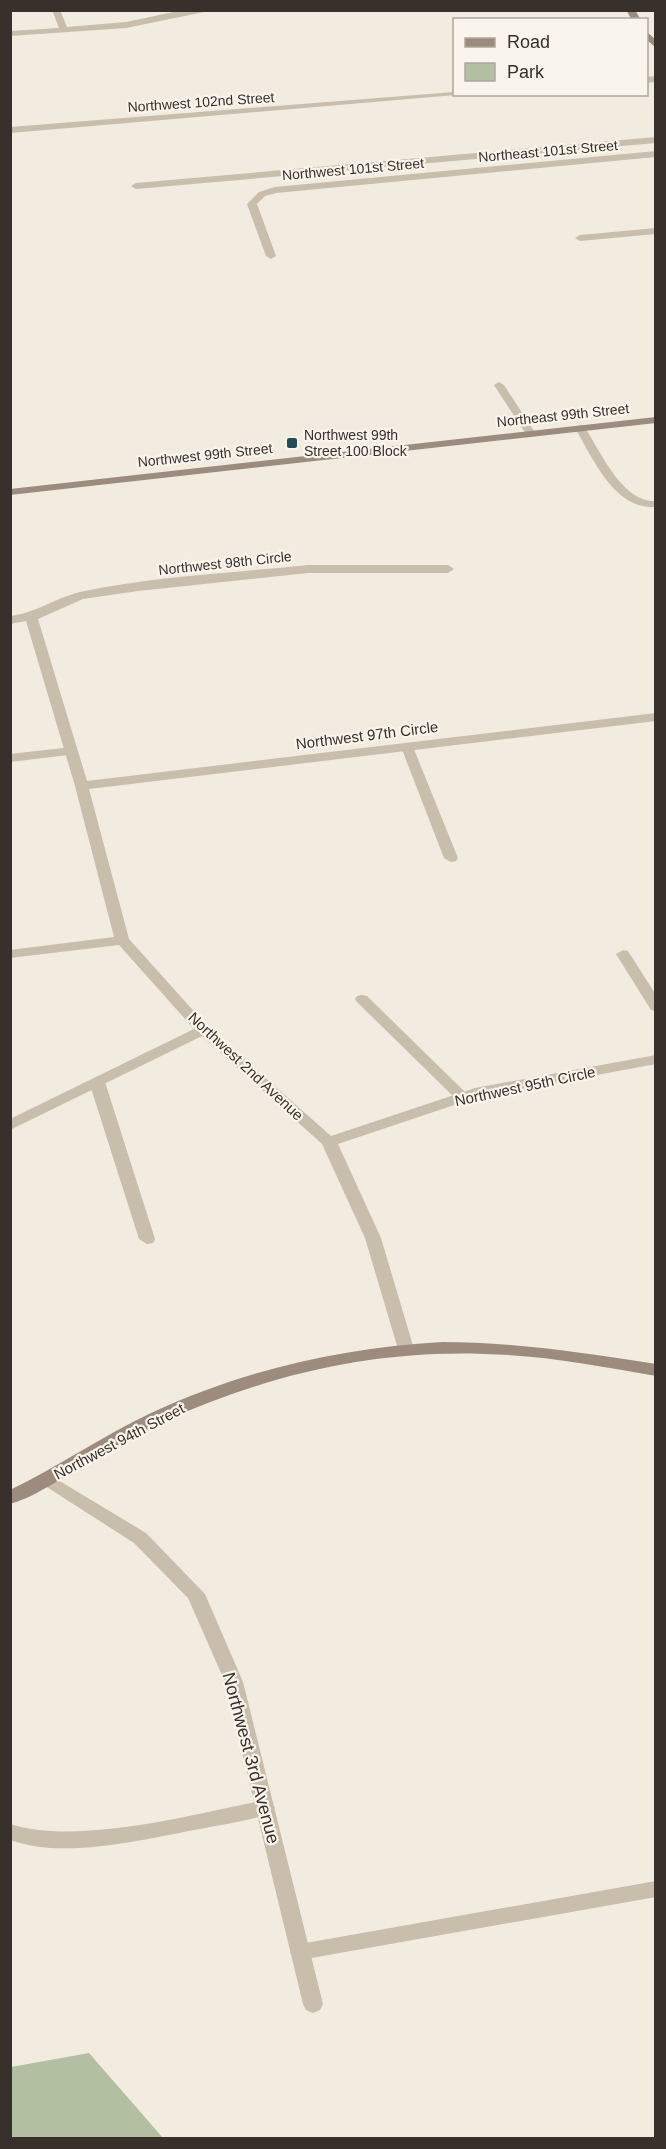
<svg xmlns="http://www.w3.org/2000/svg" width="666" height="2149" font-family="Helvetica,sans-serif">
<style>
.green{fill:#b2c0a1}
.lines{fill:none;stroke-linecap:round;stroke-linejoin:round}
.lane{fill:#c9bdac;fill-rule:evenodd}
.street{fill:#c9bdac;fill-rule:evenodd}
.secondary{fill:#9d8c7e;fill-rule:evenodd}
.poi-dot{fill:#234e57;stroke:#f9f5ec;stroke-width:2}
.labels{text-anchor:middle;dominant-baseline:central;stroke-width:4.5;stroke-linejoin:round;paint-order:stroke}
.far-street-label{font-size:14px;fill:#38302b;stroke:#f9f5ec}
.far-poi-label{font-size:14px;fill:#38302b;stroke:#f9f5ec;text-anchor:start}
.street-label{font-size:15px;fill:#38302b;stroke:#f9f5ec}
.near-street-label{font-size:18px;fill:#38302b;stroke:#f9f5ec}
</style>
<rect width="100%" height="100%" fill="#f2ebe0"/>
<!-- green -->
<path class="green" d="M89,2053L163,2138H11V2067Z"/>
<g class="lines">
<!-- lane -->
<path class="lane" d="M656,137V143L136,189L131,186L136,183Z
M656,228V234L580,241L575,238L580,235Z
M499,382L504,385L536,434L535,436H527L526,434L494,385Z
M580,425L584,426C600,450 622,503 656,501V507C614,510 593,458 575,428Z
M407,743L413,747L458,858L456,861L451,862L444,858L401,747Z
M72,747L78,751L77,754L10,762V754Z
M623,950L628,951L656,995V1011L651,1010L616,954Z
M362,995L367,996L467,1094L470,1097L467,1100H457L357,1002L355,999L357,996Z
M97,1077L105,1082L155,1239L153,1243L147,1244L139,1239L89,1082Z
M265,1800L272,1803L275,1808L272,1813C249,1821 224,1824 200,1829C144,1839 65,1860 10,1840V1824C78,1846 195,1814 265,1800Z
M656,1881V1897L300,1960L293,1958L290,1952L293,1946L300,1944Z"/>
<!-- street -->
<path class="street" d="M52,10H60L67,27L126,22L183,10H214L126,28L10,36V31L59,28Z
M656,76V82L646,83V77Z
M454,92V94H467L10,133V127Z
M656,151V157L276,193L265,196L257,204L276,256L271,259L266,256L247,204L259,192L275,187Z
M308,565H448L454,569L448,573H308L138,591L83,599L38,619L87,781L656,713V721L89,789L129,939L208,1027L331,1136L475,1088L656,1055V1064L478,1097L338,1144L381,1238L414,1349L412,1353H400L398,1349L365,1238L322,1144L202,1036L10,1130V1119L194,1029L119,945L10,958V950L114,937L75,786L26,621L10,624V616C36,613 55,598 80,592C154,576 232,573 308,565Z
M48,1474L146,1533L205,1594L243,1682L323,2004L320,2010L313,2013L306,2010L303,2004L225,1682L188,1598L134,1543L42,1484L39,1480L42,1476Z"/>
<!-- secondary -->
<path class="secondary" d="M626,10H635L641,20H632Z
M646,31L656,40V48L646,39Z
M656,417V423L10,495V489Z
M442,1342C514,1342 584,1353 656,1364V1376C599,1366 542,1355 484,1354C374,1350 267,1375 167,1420C131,1436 97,1458 63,1478C47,1487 29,1499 10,1504V1490C58,1467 102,1436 151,1413C243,1370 341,1348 442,1342Z"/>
</g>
<!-- markers -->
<rect class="poi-dot" x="286" y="437" width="12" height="12" rx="3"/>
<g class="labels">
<!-- far-street labels -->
<g class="far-street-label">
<text transform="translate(201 102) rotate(-4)">Northwest 102nd Street</text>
<text transform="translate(548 151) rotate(-5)">Northeast 101st Street</text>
<text transform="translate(353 169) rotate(-5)">Northwest 101st Street</text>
<text transform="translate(563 415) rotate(-6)">Northeast 99th Street</text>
<text transform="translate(205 455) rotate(-6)">Northwest 99th Street</text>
<text transform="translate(225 563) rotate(-6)">Northwest 98th Circle</text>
</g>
<!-- far-poi labels -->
<g class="far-poi-label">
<text x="304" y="435">Northwest 99th<tspan x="304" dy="16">Street 100 Block</tspan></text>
</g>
<!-- street labels -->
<g class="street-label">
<text transform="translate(367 735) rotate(-7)">Northwest 97th Circle</text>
<text transform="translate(246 1066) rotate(43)">Northwest 2nd Avenue</text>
<text transform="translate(525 1086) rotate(-12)">Northwest 95th Circle</text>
<text transform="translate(119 1441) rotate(-28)">Northwest 94th Street</text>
</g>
<!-- near-street labels -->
<g class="near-street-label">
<text transform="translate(251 1758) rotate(75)">Northwest 3rd Avenue</text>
</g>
</g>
<!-- border -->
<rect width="666" height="2149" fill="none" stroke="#38302b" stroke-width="24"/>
<!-- legend -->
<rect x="453" y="18" width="195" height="78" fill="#f9f5ec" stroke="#aca69f" stroke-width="1.5"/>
<rect x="465" y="38" width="30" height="9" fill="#9d8c7e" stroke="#aca69f" stroke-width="1.5"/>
<text x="507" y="48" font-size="18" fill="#38302b">Road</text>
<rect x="465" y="63" width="30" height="18" fill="#b2c0a1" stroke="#aca69f" stroke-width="1.5"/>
<text x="507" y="78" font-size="18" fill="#38302b">Park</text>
</svg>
